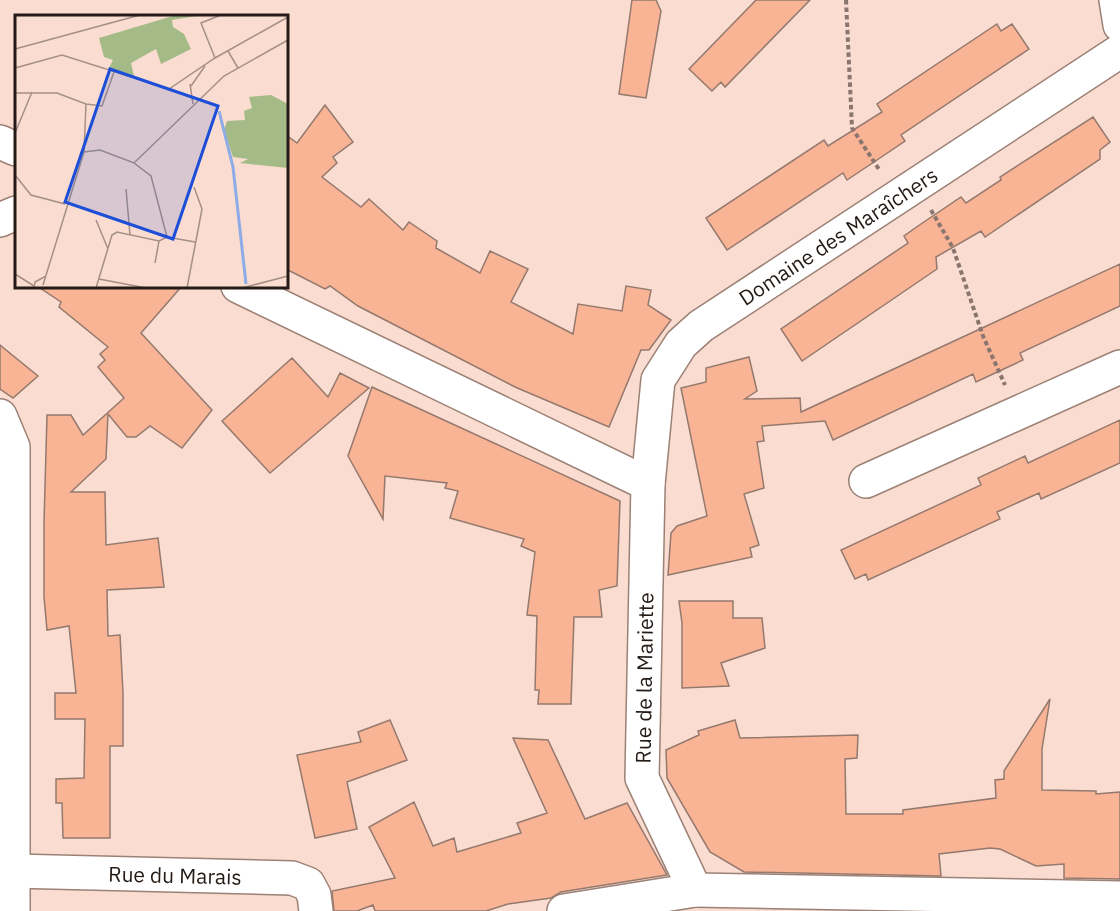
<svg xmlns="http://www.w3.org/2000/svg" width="1120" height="911" font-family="'IBM Plex Sans',sans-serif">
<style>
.building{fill:#f9b395;stroke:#94796e;stroke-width:1.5}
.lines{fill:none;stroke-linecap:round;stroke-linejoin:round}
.minor-casing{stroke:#9c8176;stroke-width:36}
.path{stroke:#8a766e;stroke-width:4;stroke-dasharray:4.5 3;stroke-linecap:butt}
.minor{stroke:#fff;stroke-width:33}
.labels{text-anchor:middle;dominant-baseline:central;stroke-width:4.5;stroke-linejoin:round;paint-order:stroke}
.street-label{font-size:21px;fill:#251b16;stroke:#fff}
.inset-river{fill:none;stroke:#8dabe6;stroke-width:3}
.inset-road{fill:none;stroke:#a58f86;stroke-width:1.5}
.view{fill:#1d4ed8;fill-opacity:0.15;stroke:#1d4ed8;stroke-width:3}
.inset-edge{fill:none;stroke:#251b16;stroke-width:3}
</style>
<rect width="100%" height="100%" fill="#fadcd0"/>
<!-- building -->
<path class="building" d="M632,0H656L661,11L646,98L619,94Z
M756,0H810L725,87L721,82L712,91L689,69Z
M997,24L1001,31L1012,24L1029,49L901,135L905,141L877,160L847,180L843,173L727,250L706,218L824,140L828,146L882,112L877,104Z
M325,105L353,142L333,157L337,163L322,177L361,207L369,199L403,230L409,222L437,241L436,248L480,273L490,251L528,269L511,302L573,334L578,304L622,311L626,286L651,290L648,305L671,320L649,350H641L609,427L515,387L358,306L330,286L325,289L286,269V135L297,143Z
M1093,117L1110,142L1100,150V159L985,237L981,231L936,257L937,269L802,361L781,329L908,243L904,236L918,226L961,197L966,203L1001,180L1000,177Z
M1120,264V306L1020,353L1023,360L976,382L973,374L833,440L825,421L762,426L764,441L757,442L764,488L744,494L759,545L750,548L752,557L668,575L671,533L677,526L707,516L681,388L706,382V368L749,357L757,391L745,399L800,398L801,412Z
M37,286H182L141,333L212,410L182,448L150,426L136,437H127L108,414L106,459L71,492H105L106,545L158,538L164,587L107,590L108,636L120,635L123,693V746H110V838H63L62,803H56V779L84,778L85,719H55V693H76L69,626L47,630L44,597V522L47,415H71L83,435L124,398L98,367L105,360L100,354L108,347L59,307L61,302Z
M0,345L38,376L13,398L0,389Z
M292,358L328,397L340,373L369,388L270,473L222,421Z
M372,387L620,501L617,586L599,590L602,617H574L571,704H538L539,690H535L537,616L527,615L535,552L521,546L524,539L450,518L458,491L445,488L447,483L385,476L383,519L348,456Z
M1120,420V463L1041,499L1039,493L997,512L1000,519L868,580L866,574L855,579L841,550L981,485L978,478L1025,456L1028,463Z
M679,601H733V618H762L765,648L721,663L729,686L682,688V623Z
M1050,699L1042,749V790L1096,791V794L1120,792V879L1064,878V864L1036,866L1000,849L990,848L939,854L941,876L744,872L710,852L667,778L666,750L699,735L698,731L735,720L740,738L858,735L857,758L845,759L846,814H903V810L996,798L995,780L1004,779V771Z
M390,720L407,760L347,782L357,829L315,838L297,755L361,742L358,732Z
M513,738L548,740L585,819L627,803L667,875L561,892L551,898L508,904L486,911H375L373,905L357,911H334L332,891L395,878L369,827L414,802L433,846L454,838L457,852L521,833L517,823L547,813Z"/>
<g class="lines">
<!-- minor casing -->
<g class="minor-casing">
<g id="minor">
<path d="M1116,0L1120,25"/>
<path d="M0,142L16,149"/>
<path d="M0,220L16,213"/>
<path d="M238,286L648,484L642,778L695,890L1120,898"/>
<path d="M0,416L13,447V911"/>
<path d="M866,481L1120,367"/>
<path id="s1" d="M648,484L658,380L681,344L701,326L1120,51"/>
<path id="s2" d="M13,871L292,878L308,884L314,895L316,911"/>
<path d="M564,911L695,890"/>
</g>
</g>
<!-- path -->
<path class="path" d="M846,0L852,128L880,171
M931,210L953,248L983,336L1005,385"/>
<!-- minor -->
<use href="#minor" class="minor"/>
</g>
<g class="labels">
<!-- street labels -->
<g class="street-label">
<text stroke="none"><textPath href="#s1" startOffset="338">Domaine des Maraîchers</textPath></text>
<text transform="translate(644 678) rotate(-89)">Rue de la Mariette</text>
<text stroke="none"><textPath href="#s2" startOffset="162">Rue du Marais</textPath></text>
</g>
</g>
<!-- overview -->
<g transform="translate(15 15)">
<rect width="273" height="273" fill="#fadcd0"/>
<path d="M161,0H187L157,5L158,12L169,19L176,34L146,49L141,34L116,48L119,61L94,53L98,45L89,42L84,23ZM256,80L273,89V153L225,148L233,144L218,142L209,115L212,106L230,105L229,96L237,93L234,82Z" fill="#a4bb87"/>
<path class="inset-river" d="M204,96L218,152L231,269"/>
<path class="inset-road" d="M0,34L125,0M213,36L223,53M200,43L186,8L206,0M0,53L47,40L154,74L200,43L273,2M175,69L178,89M176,71L190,51M0,78H42L71,89L69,137M71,89L87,91L99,57M0,118L17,77M119,148L136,161L152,222M0,160L16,180L50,189M111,174L115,220M81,205L93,234M140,248L144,226M0,259L19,271M84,264L131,273M28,270L69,137L85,135L119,148L209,61L273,25M19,273L20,267L31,261M81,273L97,220L102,217L144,226L152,222L180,227M172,273L187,194L179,172M227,273L273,261"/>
<path class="view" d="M95,54L203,91L158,224L50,187Z"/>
<rect width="273" height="273" class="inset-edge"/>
</g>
</svg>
